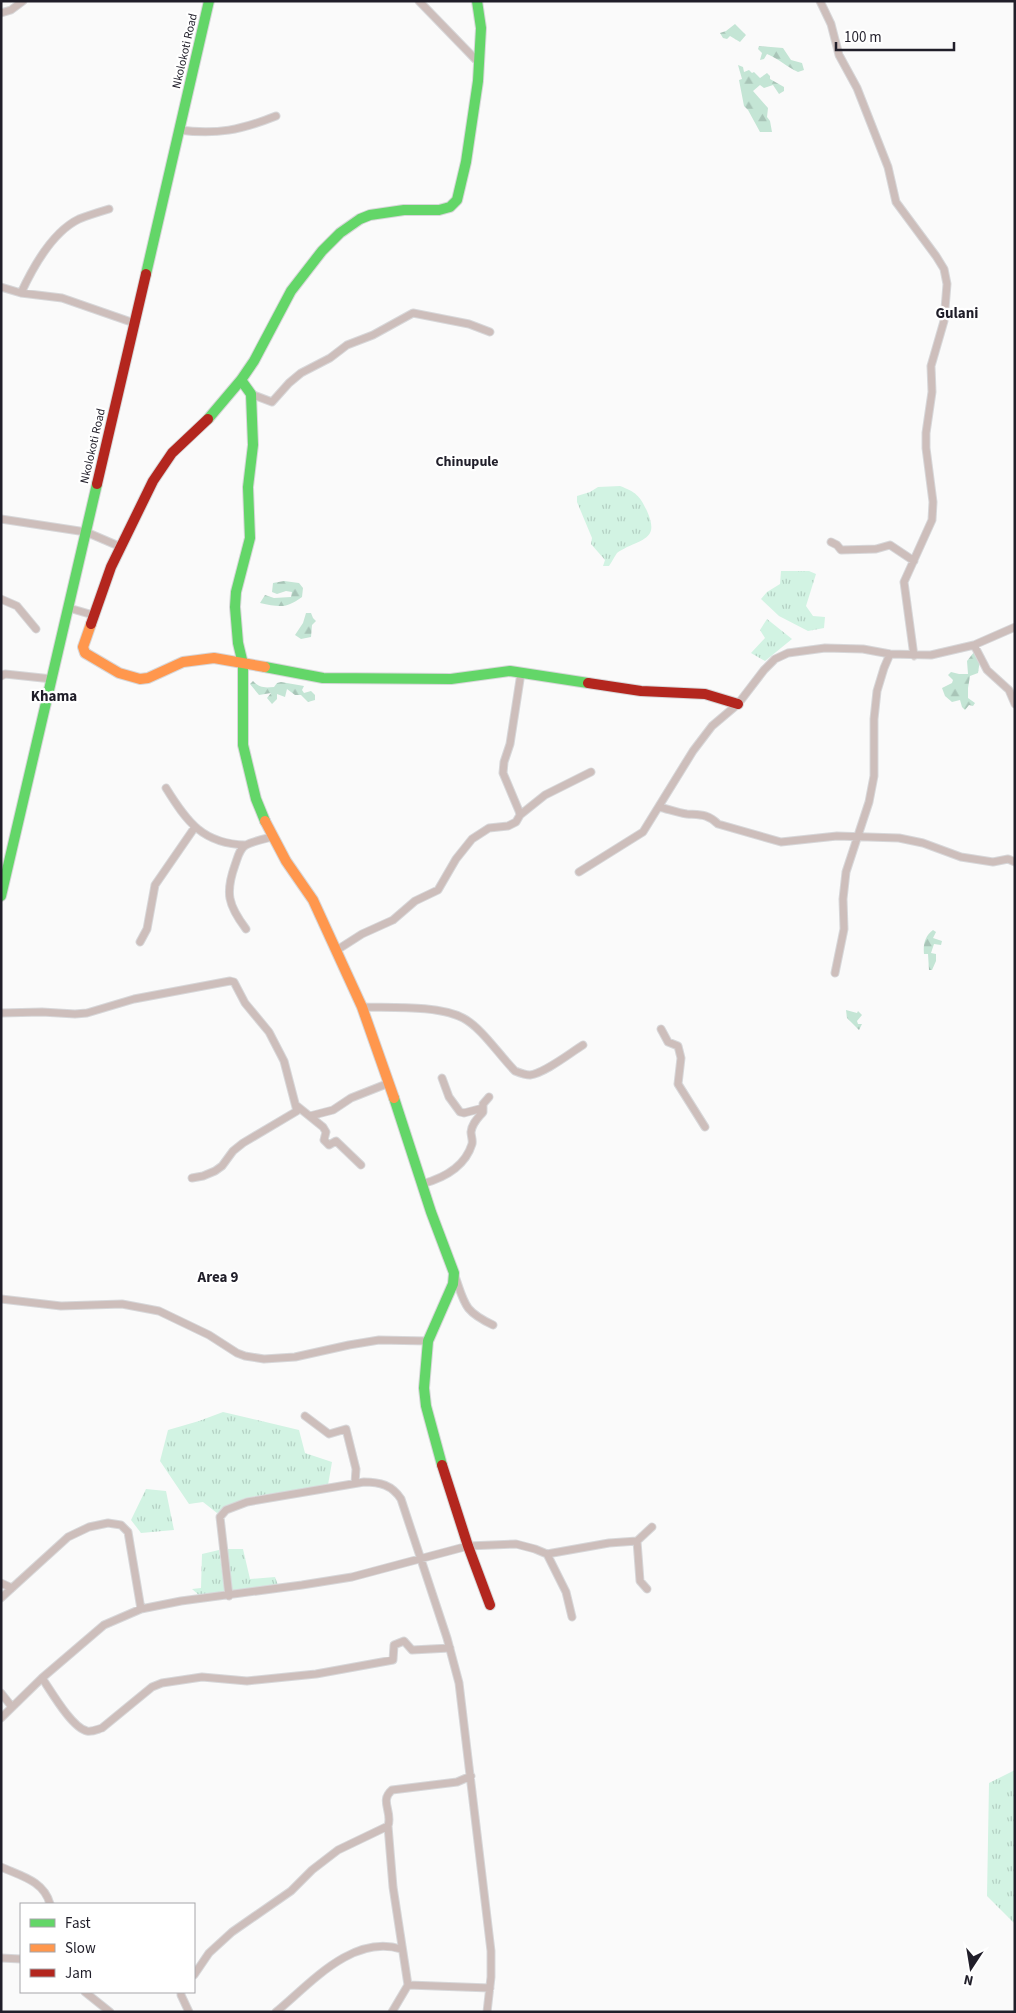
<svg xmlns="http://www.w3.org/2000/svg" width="1016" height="2013" font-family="'Source Sans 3',sans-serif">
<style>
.grass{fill:url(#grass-tufts)}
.forest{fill:url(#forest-firs)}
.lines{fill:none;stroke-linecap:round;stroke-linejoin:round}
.street-casing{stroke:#d7d7d9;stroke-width:9}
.fast-casing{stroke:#d7d7d9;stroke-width:12}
.slow-casing{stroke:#d7d7d9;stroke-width:12}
.jam-casing{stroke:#d7d7d9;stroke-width:12}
.street{stroke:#cdbebb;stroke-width:7}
.fast{stroke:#63d668;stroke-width:10}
.slow{stroke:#ff974d;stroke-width:10}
.jam{stroke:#b3261e;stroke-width:10}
.labels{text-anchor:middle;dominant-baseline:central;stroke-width:4.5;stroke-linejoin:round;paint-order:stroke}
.street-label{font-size:12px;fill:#201e29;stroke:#fff}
.neighbourhood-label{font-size:14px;font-weight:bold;fill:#201e29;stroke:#fff}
.quarter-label{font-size:15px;font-weight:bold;fill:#201e29;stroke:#fff}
</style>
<defs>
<pattern id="grass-tufts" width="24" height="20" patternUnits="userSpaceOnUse" patternTransform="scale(1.25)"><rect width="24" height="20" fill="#d2f3e3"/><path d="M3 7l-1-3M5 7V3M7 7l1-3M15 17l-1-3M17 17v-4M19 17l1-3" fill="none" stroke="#b4d0c3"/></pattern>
<pattern id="forest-firs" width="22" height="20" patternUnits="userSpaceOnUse" patternTransform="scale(1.25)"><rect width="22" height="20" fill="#c4e5d5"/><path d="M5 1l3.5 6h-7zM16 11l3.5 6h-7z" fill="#a8c4b7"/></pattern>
</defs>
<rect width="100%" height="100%" fill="#fafafa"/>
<!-- grass -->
<path class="grass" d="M620,486C636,492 640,496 647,511C658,536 647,538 627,547C624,549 619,551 617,553C614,557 612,562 609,566H603L605,560L591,544L592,538L577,502V496L590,492L598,487Z
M781,571H809L816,574L806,606L813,616L825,617L824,628L808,631L779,616L761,599L767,592L780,584Z
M767,619L792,639L765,661L751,653L765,638L760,630Z
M223,1412L299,1430L305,1453L332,1462L328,1485L245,1498L217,1513L203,1502L189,1504L160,1461L168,1430L199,1421Z
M146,1489L166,1491L174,1530L141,1533L131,1520Z
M226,1549H243L250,1579L275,1577L278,1585L232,1591Z
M219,1550L225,1593L200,1596L192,1589L201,1588L202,1554Z
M1015,1770V1924L987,1896L989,1783Z"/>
<!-- forest -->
<path class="forest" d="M735,24L746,35L740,42L730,36L727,39L723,38L720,33L726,31Z
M759,46L783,48L791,60L802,63L804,70L798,72C787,67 779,59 767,54L764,59L760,60L762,53L758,49Z
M738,65L743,67L744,72L749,70L752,73L754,72L760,78L767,73L770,76V79L784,87V91L779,94L773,85L764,88L760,85L753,91L768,108L767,117L770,121L772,132H760L748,110L744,106L739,80L742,79Z
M284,581L299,583L303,588L302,597C286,609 279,607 260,603L265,595L274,598L291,597L292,592L286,591L277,594L272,592L273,583Z
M306,613H311L313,618L316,621L312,625L311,637L301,639L295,635L303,623Z
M974,652L980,660L978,673L970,676L968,688V698L975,703L973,706L969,705L965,710L962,707L960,700L952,702L945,696L942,688L952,683L953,680L948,675L951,672L959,674H968L967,661Z
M253,681C259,688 265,688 274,687L277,683L281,682L304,686L302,690L304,693L311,691L315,695V700L308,702L301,695H295L287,689L285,697L277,694V699L272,704L267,698L271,693L259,695L250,684Z
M933,930L936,932L933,938L942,941L941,945L934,944L931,953L936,954V961L932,970H929L928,954H924C923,944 925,936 933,930Z
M846,1010L857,1013L858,1011L862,1015L857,1021L858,1024H862L859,1030L847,1018Z"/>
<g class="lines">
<!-- street casing -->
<g class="street-casing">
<path id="street" d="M419,1L479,63
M820,1L831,24L839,55L857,88L888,167L896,202L936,256L944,269L947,284L944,321L931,366L932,392L926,433V448L933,502L932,520L904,582L914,656
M1,13L11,10L23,1
M179,130C217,135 241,130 276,116
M1,287L21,293L62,298L134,323
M21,293C33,267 52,232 79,219C89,215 99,212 109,209
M251,394L272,402L289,383L301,373L330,358L347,345L373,335L413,313L469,324L490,332
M1,519L86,532L121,547
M831,542L837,545L841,550L876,549L890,545L914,561
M1,599L17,606L36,629
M69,608L93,615
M974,645L987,670L1009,690L1015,704
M1,676L5,674L52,679
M166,788C187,822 203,844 246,845
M659,807C668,809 678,813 687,814C701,815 708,814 718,824L781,842L837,836L899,838L923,843L961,857L993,862L1008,859L1015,862
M520,815L545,795L591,772
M579,872L643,832L693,751L712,726L738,704L764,670L775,659L788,653L825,648L863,649L890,654L931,655L974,645L1015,627
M246,929C228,905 225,893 235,865C238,857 239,849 246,845C254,841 264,839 272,837
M140,942L147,929L155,885L195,827
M337,950L362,934L393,920L415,901L438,890L456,859L472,839L489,828L508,826L516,822L520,815L519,811L503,773L504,762L510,744L521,673
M835,973L844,929L843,899L846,872L869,802L874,776V719L877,691L884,668L890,654
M362,1007C390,1008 438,1005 463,1018C482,1028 499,1055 515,1071C520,1073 525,1075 530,1075C545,1073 570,1053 583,1045
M1,1013L42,1012L75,1014L87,1013L134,999L230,981L234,982L245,1003L269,1032L284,1061L297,1111L243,1143L233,1151L222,1166L215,1171L203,1176L192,1178
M661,1029L668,1042L678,1046L681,1058L678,1084L705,1127
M442,1078L449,1097L460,1112L464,1113L483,1108
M297,1106L323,1127L326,1132L324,1140L329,1145L336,1141L361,1165
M310,1116L333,1110L351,1098L389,1083
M422,1184C444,1178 465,1167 472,1144C473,1140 471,1136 471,1132C472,1123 478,1118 483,1112V1104L489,1097
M455,1276C465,1305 464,1311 493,1325
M1,1299L61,1306L122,1304L159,1311L209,1335L237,1353L245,1356L264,1359L295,1357L349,1345L379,1340L428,1341
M305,1416L329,1434L346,1429L356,1469L355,1483
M547,1554L609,1543L637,1541
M1,1583L12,1588
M647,1589L640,1581L637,1541L652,1527
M229,1596L220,1517L226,1510L247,1502L364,1482C380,1482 392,1485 401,1499L447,1638L459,1683L491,1951V1977L487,2012
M1,1598L68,1537L89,1527L108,1523L121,1525L128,1532L141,1609
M42,1678C51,1691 72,1728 87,1731C93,1732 98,1729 102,1728L152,1687L162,1683L202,1677L247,1681L316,1674L393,1660L394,1645L404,1641L412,1650L450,1648
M1,1693L12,1707
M1,1718L42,1678L104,1625L141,1609L181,1601L302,1585L352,1577L468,1546L516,1544L535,1549L547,1554L566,1592L572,1617
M1,1867C21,1876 44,1881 50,1904
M1,1958L21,1959
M194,1975L209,1953L232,1932L291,1891L312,1870L338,1850L388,1826
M408,1985L490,1988
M85,1992L110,2012
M181,1992V1995L189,2012
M276,2012C310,1984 352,1934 401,1949
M392,2012L408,1985L393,1887L388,1826C393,1812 379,1801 392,1790L457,1782L471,1776"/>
</g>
<!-- fast casing -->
<g class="fast-casing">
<path id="fast" d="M146,274L209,1
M241,380L251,394L253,445L248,487L250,538L236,592L235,607L238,643L243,664V745L256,799L265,821
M208,419L241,380L254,361L291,291L322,251L340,233L360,219L370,215L404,210H439L450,207L457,200L466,162L478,81L481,28L477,1
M265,667L323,678L451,679L510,671L588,683
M1,896L97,484
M394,1098L431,1212L454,1273L453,1284L428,1341L424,1388L426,1406L442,1465"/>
</g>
<!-- slow casing -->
<g class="slow-casing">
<path id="slow" d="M91,624L83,647L85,653L119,673L140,679L148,678L183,662L214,658L265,667
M265,821L286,861L313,900L362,1007L394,1098"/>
</g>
<!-- jam casing -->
<g class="jam-casing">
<path id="jam" d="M97,484L146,274
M91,624L111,567L153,481L172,453L208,419
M588,683L641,691L705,694L738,704
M442,1465L468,1546L490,1605"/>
</g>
<!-- street -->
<use href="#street" class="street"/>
<!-- fast -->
<use href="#fast" class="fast"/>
<!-- slow -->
<use href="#slow" class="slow"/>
<!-- jam -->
<use href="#jam" class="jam"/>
</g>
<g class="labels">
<!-- street labels -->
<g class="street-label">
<text transform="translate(185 51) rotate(-77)">Nkolokoti Road</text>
<text transform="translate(93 446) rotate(-77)">Nkolokoti Road</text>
</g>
<!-- neighbourhood labels -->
<g class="neighbourhood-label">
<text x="467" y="462">Chinupule</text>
</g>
<!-- quarter labels -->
<g class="quarter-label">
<text x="957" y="313">Gulani</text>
<text x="54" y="696">Khama</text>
<text x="218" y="1277">Area 9</text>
</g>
</g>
<!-- border -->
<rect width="1016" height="2013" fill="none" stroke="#201e29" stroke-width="5"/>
<!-- legend -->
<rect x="20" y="1903" width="175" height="90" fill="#ffffff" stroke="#a6a5a9"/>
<rect x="30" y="1919" width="25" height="8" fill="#63d668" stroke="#a6a5a9"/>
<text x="65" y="1928" font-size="15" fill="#201e29">Fast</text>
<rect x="30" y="1944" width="25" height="8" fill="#ff974d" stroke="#a6a5a9"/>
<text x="65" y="1953" font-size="15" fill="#201e29">Slow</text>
<rect x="30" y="1969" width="25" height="8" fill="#b3261e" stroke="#a6a5a9"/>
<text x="65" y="1978" font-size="15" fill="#201e29">Jam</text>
<!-- north arrow -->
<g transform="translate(971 1968) rotate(192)" stroke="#ffffff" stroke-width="4" paint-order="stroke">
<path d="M0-4L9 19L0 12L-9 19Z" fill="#201e29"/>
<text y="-8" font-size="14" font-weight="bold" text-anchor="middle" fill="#201e29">N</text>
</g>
<!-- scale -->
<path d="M836 42v8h118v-8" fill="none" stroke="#201e29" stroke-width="2.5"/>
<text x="844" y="42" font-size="15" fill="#201e29" stroke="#ffffff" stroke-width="4" paint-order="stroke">100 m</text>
</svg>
